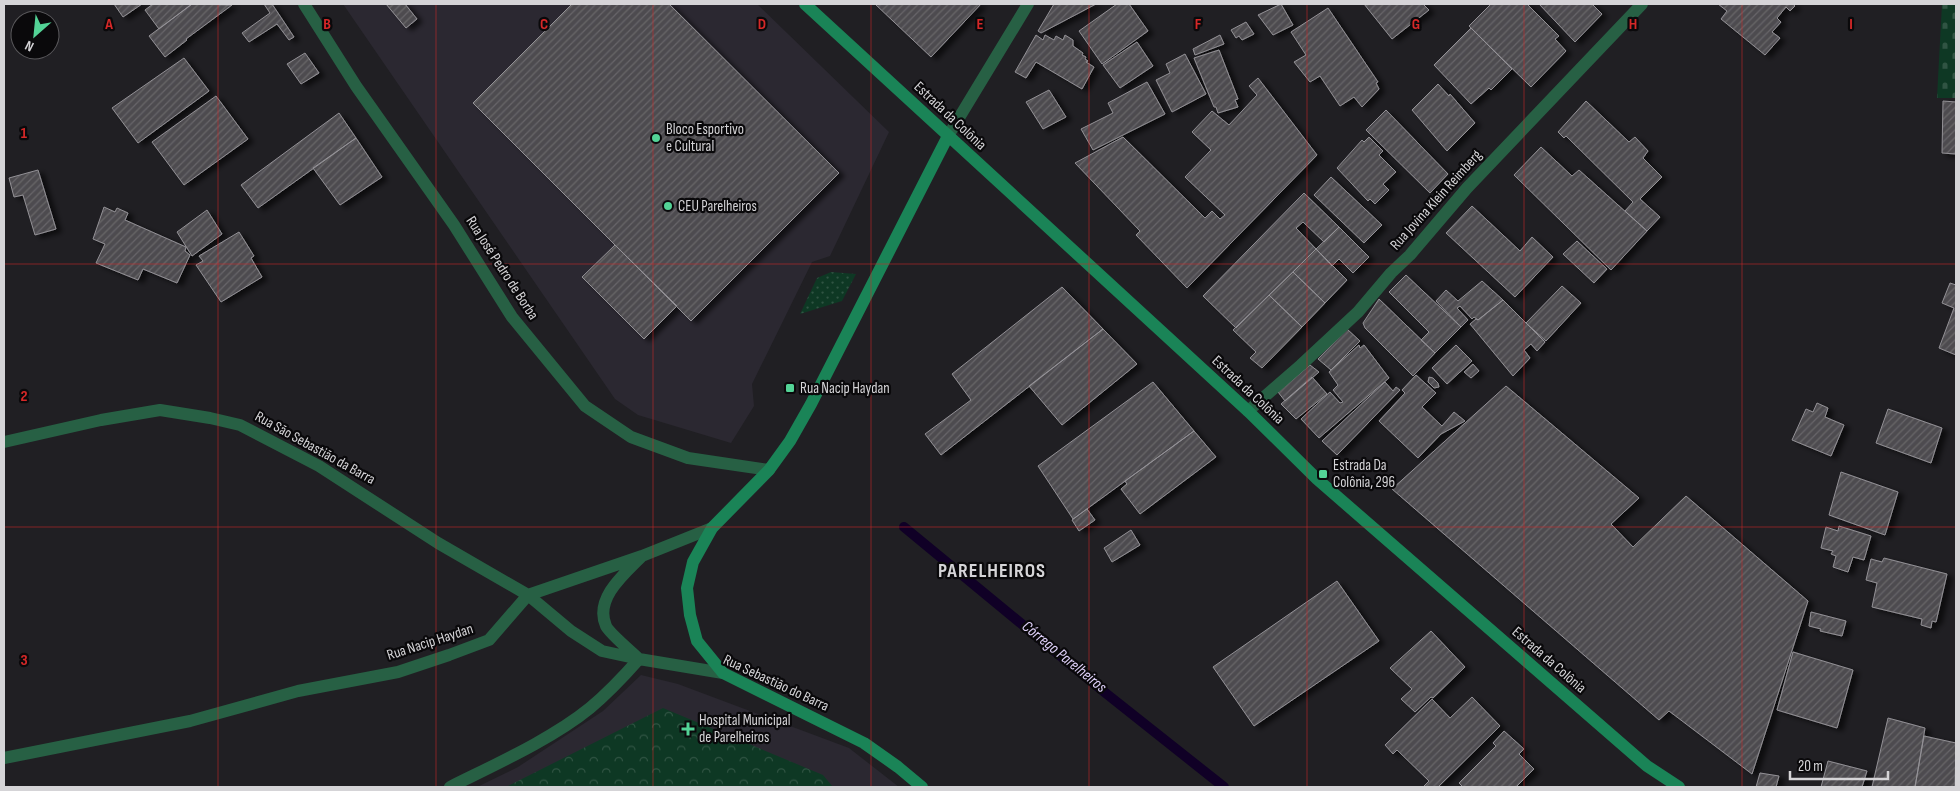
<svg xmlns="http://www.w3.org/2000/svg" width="1960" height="791" font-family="'Sofia Sans Condensed',sans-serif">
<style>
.built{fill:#2b2831}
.grass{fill:url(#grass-dots)}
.forest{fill:url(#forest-crowns)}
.cemetery{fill:url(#cemetery-stones)}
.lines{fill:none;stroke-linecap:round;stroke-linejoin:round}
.stream{stroke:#100026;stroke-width:10}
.building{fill:url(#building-hatch);stroke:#939196;filter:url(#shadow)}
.minor{stroke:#276044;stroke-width:12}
.secondary{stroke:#1a8457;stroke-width:12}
.grid{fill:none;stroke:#d62828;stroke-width:1;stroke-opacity:0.55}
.poi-dot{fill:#53d396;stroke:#0a090b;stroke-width:2}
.labels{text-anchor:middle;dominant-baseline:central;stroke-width:4.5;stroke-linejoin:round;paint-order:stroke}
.street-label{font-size:15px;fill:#d5d4d7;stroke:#0a090b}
.poi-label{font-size:15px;fill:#d5d4d7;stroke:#0a090b;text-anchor:start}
.water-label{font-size:16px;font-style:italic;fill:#ded0f8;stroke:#0a090b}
.district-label{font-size:20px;font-weight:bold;letter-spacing:1px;fill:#d5d4d7;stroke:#0a090b}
.grid-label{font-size:16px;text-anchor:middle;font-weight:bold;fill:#d62828;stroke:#0a090b;stroke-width:4.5;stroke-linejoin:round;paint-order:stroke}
</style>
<defs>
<pattern id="grass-dots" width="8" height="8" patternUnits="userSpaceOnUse" patternTransform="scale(1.25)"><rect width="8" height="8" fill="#0e3824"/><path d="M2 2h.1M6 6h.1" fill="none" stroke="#305443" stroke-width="1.8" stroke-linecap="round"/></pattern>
<pattern id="forest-crowns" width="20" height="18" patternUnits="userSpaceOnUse" patternTransform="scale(1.25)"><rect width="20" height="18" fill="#0e3824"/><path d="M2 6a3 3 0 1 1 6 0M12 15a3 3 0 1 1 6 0" fill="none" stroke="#305443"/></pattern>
<pattern id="cemetery-stones" width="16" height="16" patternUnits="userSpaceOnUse" patternTransform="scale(1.25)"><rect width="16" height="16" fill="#0e3824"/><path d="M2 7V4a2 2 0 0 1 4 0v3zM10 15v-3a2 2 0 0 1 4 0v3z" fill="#305443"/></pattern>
<pattern id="building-hatch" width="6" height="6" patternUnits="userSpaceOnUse" patternTransform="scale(1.25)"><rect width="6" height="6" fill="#4e4c50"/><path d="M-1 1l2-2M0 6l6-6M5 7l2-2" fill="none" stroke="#676568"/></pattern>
<filter id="shadow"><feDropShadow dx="5.5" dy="3" stdDeviation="2.5" flood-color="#0009"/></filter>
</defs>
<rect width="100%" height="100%" fill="#201f23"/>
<!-- built -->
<path class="built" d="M343,4H757L889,132L830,256L812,262L752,384L754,406L731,443L638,415L615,399Z
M641,675L678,684L849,748L899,787H477L518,767L603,711Z"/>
<!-- grass -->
<path class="grass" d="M831,272L856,274L842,301L800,314L817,278Z"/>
<!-- forest -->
<path class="forest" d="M663,708L823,775L833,787H506Z"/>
<!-- cemetery -->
<path class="cemetery" d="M1942,4H1956V98H1937Z"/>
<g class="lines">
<!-- stream -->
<path class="stream" d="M904,527L1103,691L1224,787"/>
</g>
<!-- building -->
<path class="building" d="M114,4H142L123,17Z
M153,4H192L159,29L145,10Z
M192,4L232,5L186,39L187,40L165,57L149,36Z
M264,4H272L294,37L289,40L277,24L249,42L242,33L270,13Z
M386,4H405L417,19L406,28Z
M572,4H669L839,173L691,321L473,103Z
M875,4H981L931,57Z
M1054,4H1096L1041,33L1038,31Z
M1117,4H1129L1148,31L1102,64L1079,31Z
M1281,4L1293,25L1273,35L1258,15Z
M1364,4H1423L1429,10L1392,39Z
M1491,4H1527L1559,36L1555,39L1566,51L1531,87L1469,26Z
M1539,4H1592L1602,14L1575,42Z
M1718,4H1793L1795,6L1790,11L1786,7L1777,18L1781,22L1772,32L1780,38L1765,55L1721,19L1727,11Z
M1328,8L1378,82L1376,83L1379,89L1362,107L1354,97L1340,106L1320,76L1310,82L1294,62L1306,55L1291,32Z
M1246,22L1254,34L1242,40L1239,36L1236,38L1231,30Z
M1471,28L1512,69L1491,90L1489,88L1471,104L1434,65Z
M1036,35L1043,40L1045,35L1054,40L1056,36L1063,40L1065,35L1073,40V46L1083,53L1082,55L1086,57L1085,59L1088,61L1086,62L1094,67L1082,89L1036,62L1026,78L1015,72Z
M1220,35L1224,44L1195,55L1193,49Z
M1137,42L1153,66L1120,88L1103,65Z
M1219,50L1238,99L1235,100L1238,107L1218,113L1216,107H1214L1194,58Z
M305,53L319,73L301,84L287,64Z
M1185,54L1206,94L1172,112L1156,80L1170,73L1166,64Z
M184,58L209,91L138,143L112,108Z
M1258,78L1317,155L1187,288L1136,235L1140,231L1075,163L1123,137L1205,218L1212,211L1220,219L1225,215L1185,177L1211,150L1192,132L1212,111L1229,125L1257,95L1249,86Z
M1147,82L1165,114L1093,150L1081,129L1113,113L1108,103Z
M1438,84L1449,96L1450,94L1475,123L1447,151L1412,110Z
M1049,90L1066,117L1043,129L1026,102Z
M216,96L248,139L184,185L152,142Z
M1586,101L1629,142L1635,137L1648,151L1643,158L1662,177L1640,199L1660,217L1647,231L1625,211L1633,202L1566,136L1564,138L1558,132Z
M1943,101L1956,102V154L1942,153Z
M1386,110L1448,174L1430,193L1366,130Z
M339,113L356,138L258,208L241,185Z
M1369,137L1383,151L1379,155L1396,172L1383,184L1389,190L1375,204L1370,199L1368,201L1337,168L1362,140L1364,142Z
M356,138L382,177L340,205L313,168Z
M1541,147L1572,176L1579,170L1647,231L1611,270L1514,175Z
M38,170L56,229L35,235L23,195L14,197L9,178Z
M1331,177L1382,225L1364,243L1314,195Z
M1304,193L1339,227L1324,242L1303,222L1296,228L1316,249L1236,328L1203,296Z
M1472,206L1520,251L1532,237L1553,257L1515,297L1446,233Z
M104,207L115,212L117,208L128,213L125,220L186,247L185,251L190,255L177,283L143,269L138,280L96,263L105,244L93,239Z
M207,210L222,234L192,256L177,232Z
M1339,227L1369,257L1353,273L1339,259L1332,266L1316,249Z
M239,232L254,256L251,258L262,277L221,302L196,265L203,261L199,256Z
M1577,241L1607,269L1594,283L1563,254Z
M615,245L677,306L644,339L582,277Z
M1316,249L1347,280L1325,303L1293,272Z
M1293,272L1325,303L1302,327L1269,295Z
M1406,275L1461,327L1435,353L1421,340L1429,332L1389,292Z
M1482,281L1503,300L1478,320L1474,317L1472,319L1460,306L1457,308L1468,320L1461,327L1436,301L1446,290L1458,301Z
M1950,283L1956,285V355L1939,348L1954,308L1942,303Z
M1562,286L1581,303L1546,341L1526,323Z
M1062,287L1103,329L941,455L925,434L971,400L952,374Z
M1269,295L1302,327L1262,368L1250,358L1256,352L1233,330Z
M1379,299L1435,353L1413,376L1365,328L1363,323Z
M1503,300L1545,342L1537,351L1531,344L1524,350L1530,358L1513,376L1470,324L1476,319L1478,320Z
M1103,329L1137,364L1062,425L1029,386Z
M1347,329L1360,341L1331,370L1318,359Z
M1359,345L1360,348L1364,345L1389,378L1319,438L1301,419L1330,392L1340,403L1343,402L1333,390L1338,385L1329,372Z
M1456,345L1472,361L1447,384L1432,368Z
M1473,364L1479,371L1471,378L1464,372Z
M1310,365L1319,372L1285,401L1278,392Z
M1416,375L1436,393L1422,407L1442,426L1454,412L1465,421L1441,434L1418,458L1379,421L1405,393L1402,390Z
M1312,377L1327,394L1296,419L1281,404Z
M1429,377L1433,378L1438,383L1439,387L1434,388L1428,382Z
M1153,382L1194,431L1073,519L1038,466Z
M1385,382L1393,391L1396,387L1400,390L1337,455L1322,441Z
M1506,386L1639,498L1611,524L1633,547L1686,496L1808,601L1752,774L1669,711L1659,720L1392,489Z
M1817,403L1828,408L1825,417L1844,425L1831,456L1792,440L1806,409L1813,412Z
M1888,409L1942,428L1931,463L1876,443Z
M1194,431L1216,457L1140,514L1121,489L1127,484L1125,481Z
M1841,472L1898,492L1885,535L1829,515Z
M1087,509L1095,520L1079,531L1072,520Z
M1839,526L1871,536L1864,560L1853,557L1848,572L1833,567L1836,556L1831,554L1833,551L1821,548L1826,527L1838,531Z
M1131,530L1140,545L1112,562L1104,548Z
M1884,558L1947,574L1936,622L1932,621L1931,628L1921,625L1922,619L1872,607L1877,583L1866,580L1871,559L1882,562Z
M1337,581L1379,641L1254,726L1213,667Z
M1811,612L1846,621L1842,636L1820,631L1821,629L1809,626Z
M1431,631L1465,667L1433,698L1431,697L1415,712L1401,699L1412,689L1390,668Z
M1793,652L1853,670L1837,728L1777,710Z
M1472,697L1500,726L1438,787H1426L1424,786L1429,781L1397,750L1393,754L1385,745L1432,699L1450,718Z
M1888,718L1925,728L1915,787H1872Z
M1504,731L1524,749L1519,754L1534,769L1516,787H1463L1459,783L1496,746L1493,743Z
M1924,736L1956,743L1955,787H1915Z
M1828,761L1867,771L1862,787H1821Z
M1760,773L1779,776L1776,787H1756Z"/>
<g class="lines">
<!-- minor -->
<path class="minor" d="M304,4L356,86L454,225L512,317L585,406L631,437L688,458L769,470
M948,136L1028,4
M1248,411L1301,365L1358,312L1391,273L1410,255L1467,188L1642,4
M4,442L101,420L160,410L210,418L240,425L319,466L438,543L528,595L571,631L602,651L639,659L723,673
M4,758L190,721L298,691L398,672L449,655L489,640L528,595L642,556L712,528
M450,787C494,765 552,739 590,708C608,693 624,676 639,659C632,652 609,633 606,626C594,599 624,574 641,557"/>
<!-- secondary -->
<path class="secondary" d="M805,4L1248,411L1317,479L1647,766L1679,787
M922,787L898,767L864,743L723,673L697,641L690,615L687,588L693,562L712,528L769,470L790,441L811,404L948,136"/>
</g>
<!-- grid -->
<path class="grid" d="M218,4V787M436,4V787M653,4V787M871,4V787M1089,4V787M1307,4V787M1524,4V787M1742,4V787M4,264H1956M4,527H1956"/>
<!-- markers -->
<g class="poi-dot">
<circle cx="656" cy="138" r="5"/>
<circle cx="668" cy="206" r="5"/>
<rect x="785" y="383" width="10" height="10" rx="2.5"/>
<rect x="1318" y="469" width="10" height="10" rx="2.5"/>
<path d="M685.5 721.5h5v5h5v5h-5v5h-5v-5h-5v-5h5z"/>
</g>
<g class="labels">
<!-- street labels -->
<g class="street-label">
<text transform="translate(950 116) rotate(43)">Estrada da Colônia</text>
<text transform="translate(1436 200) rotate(-48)">Rua Jovina Klein Reimberg</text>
<text transform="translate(502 268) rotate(57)">Rua José Pedro de Borba</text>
<text transform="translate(1248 390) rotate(43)">Estrada da Colônia</text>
<text transform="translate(315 448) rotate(29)">Rua São Sebastião da Barra</text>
<text transform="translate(430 642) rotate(-18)">Rua Nacip Haydan</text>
<text transform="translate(1549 660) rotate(41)">Estrada da Colônia</text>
<text transform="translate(776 683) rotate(25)">Rua Sebastião do Barra</text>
</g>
<!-- poi labels -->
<g class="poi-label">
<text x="666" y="129">Bloco Esportivo<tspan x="666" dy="17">e Cultural</tspan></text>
<text x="678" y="206">CEU Parelheiros</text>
<text x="800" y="388">Rua Nacip Haydan</text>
<text x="1333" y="465">Estrada Da<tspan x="1333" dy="17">Colônia, 296</tspan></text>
<text x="699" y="720">Hospital Municipal<tspan x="699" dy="17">de Parelheiros</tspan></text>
</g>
<!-- water labels -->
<g class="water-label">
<text transform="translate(1064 657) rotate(39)">Córrego Parelheiros</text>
</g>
<!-- district labels -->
<g class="district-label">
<text x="992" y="571">PARELHEIROS</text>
</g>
</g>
<g class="grid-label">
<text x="109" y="29">A</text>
<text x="327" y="29">B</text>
<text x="544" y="29">C</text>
<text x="762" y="29">D</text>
<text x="980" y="29">E</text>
<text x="1198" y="29">F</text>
<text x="1416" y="29">G</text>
<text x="1633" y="29">H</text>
<text x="1851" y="29">I</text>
<text x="24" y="138">1</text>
<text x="24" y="401">2</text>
<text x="24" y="665">3</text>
</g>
<!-- border -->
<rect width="1960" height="791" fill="none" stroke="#d5d4d7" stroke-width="10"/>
<!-- north arrow -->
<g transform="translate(35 35) rotate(207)"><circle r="24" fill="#0a090b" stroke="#5b5a5d"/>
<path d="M0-4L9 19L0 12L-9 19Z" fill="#53d396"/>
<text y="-8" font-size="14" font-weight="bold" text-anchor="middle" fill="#d5d4d7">N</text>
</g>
<!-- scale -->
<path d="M1790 771v8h98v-8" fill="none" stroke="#d5d4d7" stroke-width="2.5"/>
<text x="1798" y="771" font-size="15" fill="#d5d4d7" stroke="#0a090b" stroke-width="4" paint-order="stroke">20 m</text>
</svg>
